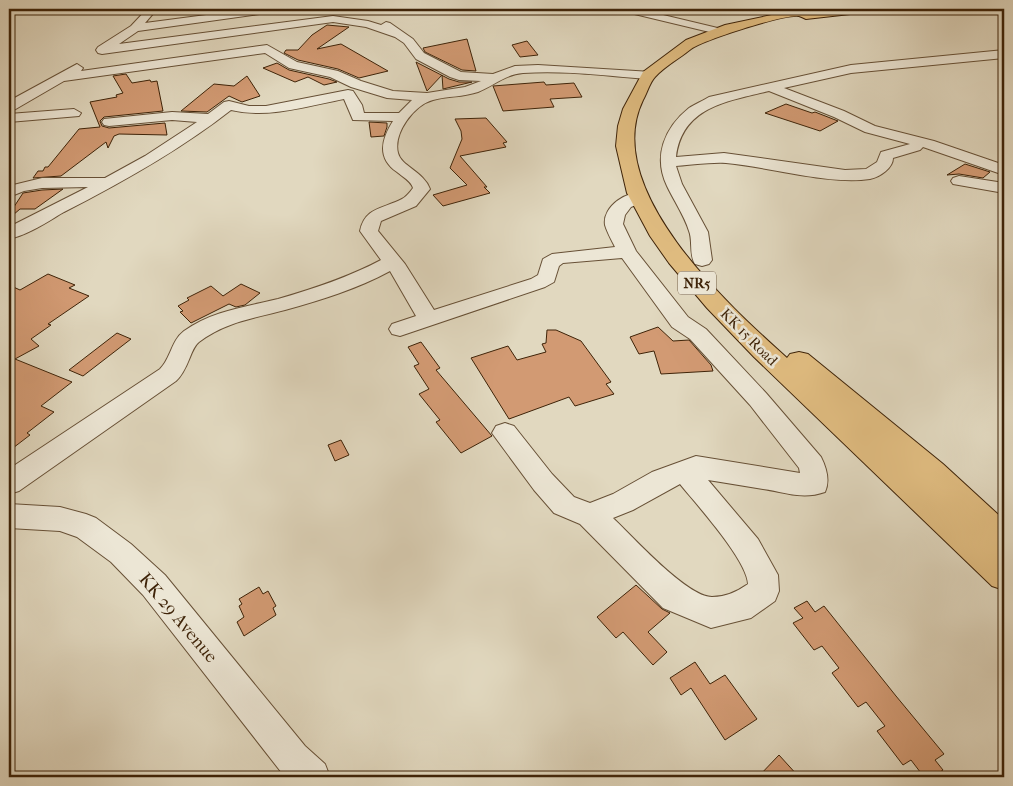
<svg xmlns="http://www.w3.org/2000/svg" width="1013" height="786" font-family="'IM FELL French Canon',serif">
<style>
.building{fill:#d29a73;stroke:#3e2308}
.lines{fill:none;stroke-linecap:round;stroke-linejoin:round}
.minor-casing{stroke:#675036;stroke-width:2}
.highway-casing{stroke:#3e2308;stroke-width:2}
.minor{fill:#ece6d5;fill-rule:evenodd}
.highway{fill:#e0bc80;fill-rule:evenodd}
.labels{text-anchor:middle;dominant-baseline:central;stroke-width:5;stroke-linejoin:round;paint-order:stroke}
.shield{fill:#ece6d5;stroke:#725e46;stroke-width:1}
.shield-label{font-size:14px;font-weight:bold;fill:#3e2308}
.street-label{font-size:15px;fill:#3e2308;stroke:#ece6d5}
.near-street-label{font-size:18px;fill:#3e2308;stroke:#ece6d5}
</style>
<rect width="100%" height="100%" fill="#e1d8bf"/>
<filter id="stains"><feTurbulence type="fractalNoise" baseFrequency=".004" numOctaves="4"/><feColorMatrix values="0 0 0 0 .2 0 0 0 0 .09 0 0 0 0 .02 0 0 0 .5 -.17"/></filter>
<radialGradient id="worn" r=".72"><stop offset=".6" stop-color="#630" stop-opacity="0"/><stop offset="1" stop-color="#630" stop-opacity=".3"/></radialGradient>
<!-- building -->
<path class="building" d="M327,25L349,27L317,49L341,44L388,71L359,78L338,69L298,60L284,53L286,50H298L312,35Z
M467,39L476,71L462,70L425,52L423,48Z
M527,41L538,55L520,57L512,45Z
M416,62L449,79L459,82H472L443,89L442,75L427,91Z
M277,63L289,70L329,79L337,82L324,85L308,77L295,82L263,68Z
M126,74L132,83L150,80L151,82L157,81L163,111L104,117L100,121L102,126L109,128L165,123L167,135L119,134L114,136L108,148L106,142L61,176L33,178L38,171H43L45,167H48L79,129L100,127L90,102L117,97L116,95L123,93L113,76Z
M247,76L260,96L242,102L229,96L207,112L181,111L214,84L234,86Z
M544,82L546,85L574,83L582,97L550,99L554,107L503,111L493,86Z
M786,104L812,113L815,112L838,121L820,131L765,113Z
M486,118L507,142L503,143L506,147L460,156L487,187H484L490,193L443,206L433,195L467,185L450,168L462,139L461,131L455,119Z
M369,122L387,123V127L384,136L371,137Z
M965,164L990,172L983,178L959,174L947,175Z
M63,189L35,209H20L13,215L10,213L23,193L42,190Z
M48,274L75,285L69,288L89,296L48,324L51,325L31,339L39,346L15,359L72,382L41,406L54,412L27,433L30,435L9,451V285L20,290Z
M241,284L260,293L245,305L236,307L229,304L191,323L180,312L183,311L178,306L189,300L187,298L211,286L223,296Z
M658,327L673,341L689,340L711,365L713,371L661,374L654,351L639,354L630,337Z
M547,330H556L581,341L611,382L606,384L614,394L575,406L569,397L509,419L471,358L508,346L517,360L546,352L542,344L546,343Z
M117,333L131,339L83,376L69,370Z
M421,342L440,368L436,370L492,436L461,453L436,422L440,420L419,394L429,389L414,366L419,364L408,347Z
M341,440L349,455L335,461L328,445Z
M636,585L662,609L670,613L648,632L667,652L653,665L623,632L616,638L597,617Z
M259,587L263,594L268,591L276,606L273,608L276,615L244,636L237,622L244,617L239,606L242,604L239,599Z
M807,601L815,612L824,606L896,696L944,754L935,760L943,770L932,777H924L911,760L903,765L877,731L885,726L866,702L858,707L832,673L839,668L822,646L814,650L793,623L803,618L794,608Z
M695,662L710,684L725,675L757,719L725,740L691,688L681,695L670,678Z
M779,755L799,777H758Z"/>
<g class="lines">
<!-- minor casing -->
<g class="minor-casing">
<path id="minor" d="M147,9H157L145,23L252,9H278L273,12L138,31L119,44L333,16L368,21L381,25L386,22L390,23L413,39L424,53L461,72L493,74L515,66L538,65L652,72L654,75L652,78L648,79C607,76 565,70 523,73C506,74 493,86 478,92C463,97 448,96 433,100C414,105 393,133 398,153C401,166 424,172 430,189L416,206L381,221L378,231L405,264L434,310L531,279L538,275L543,259L552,254L615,247C612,241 607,232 605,225C602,206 629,189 645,193L647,197L645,201L631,207L625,215L623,224L636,251L688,317L706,329L766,393L821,457C827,469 830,481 825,492C802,500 785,492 763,489C745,486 727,483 708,480L758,539L778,575L779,591L775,601L751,618L711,628L663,608L580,524L554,513L534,490L492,433L496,426L505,423L514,426L552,474L574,497L590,503L613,494L652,472L696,456L800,473L799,468L750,405L690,339L672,327L622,258L563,263L559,266L554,282L545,287L400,336L392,334L389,329L392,324L416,316L390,271C357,289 321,300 285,310C255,318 225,322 199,342C190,349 189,369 176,381L19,491L9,494V469L160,369C171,358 171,341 184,331C212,311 245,307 278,299C313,289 349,277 381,260L360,231C365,207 383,209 402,199C406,197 410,192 413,188C411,181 403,177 397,172C377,158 381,140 393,121L353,120L344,99C307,106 269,119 231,110C180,150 123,182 64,212C47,222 28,235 9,239V227L88,187L42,188L24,191L9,197V186L42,178H105L145,156L197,122L172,120L109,126L104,125L102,122L104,119L172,112L208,114L224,102L229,101L249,106H266L348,90L353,91L362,105L364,113H399L412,100L387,98L351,87L330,77L289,68L265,53L64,81L14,110L9,111V101L77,64L83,68L81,71L267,45L297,62L338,71L361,81L393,91L427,93L465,87L481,81L459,80L450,77L416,59L404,43L395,37L366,27L333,22L102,54L98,53L96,50L98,47L131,26ZM680,484C697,505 747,560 748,584C738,591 726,597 712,597C687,597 633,537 613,518L633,510Z
M621,9H638L726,30L728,32L722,35L622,11Z
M1004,50V58L851,73L784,88L844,111L875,126L934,141L1004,165V175L923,147L920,150L893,158C893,168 880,177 870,179C828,185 770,167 726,163C710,162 692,165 676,166L682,184L708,232L712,260L709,264L702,266L695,264C689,255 693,241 689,231C684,215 674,201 667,186C653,157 664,128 689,108C695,104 703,101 709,97L851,65ZM769,91L834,117L865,132L910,144L881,152L877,162L866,169L845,170L724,153L676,157C682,106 729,101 769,91Z
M74,109L81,113L79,116L9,122V114Z
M959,176L1004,183V193L953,184L951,181L953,178Z
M9,504L60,507L86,514L96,518L131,544L165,575L305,746L325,764L330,777H285L143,595L111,562L77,537L60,531L9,528Z"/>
</g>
<!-- highway casing -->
<g class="highway-casing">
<path id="highway" d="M800,9H865L859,13L806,19C804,18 802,17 799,16C784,14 704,40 691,49C680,58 665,66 655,77C650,82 647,93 643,100C600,189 728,305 787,358L790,354L799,352L808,354L943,464L1004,520V590L992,586L754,357L707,308L669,263L650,236L627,193L616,146L618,126L623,109L643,72L686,40L725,25Z"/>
</g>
<!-- minor -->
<use href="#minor" class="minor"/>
<!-- highway -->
<use href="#highway" class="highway"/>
</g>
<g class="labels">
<!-- shield labels -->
<rect class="shield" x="678" y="271.5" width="38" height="23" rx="4"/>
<g class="shield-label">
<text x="697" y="283">NR5</text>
</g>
<!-- street labels -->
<g class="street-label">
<text transform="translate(749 337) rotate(45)">KK 15 Road</text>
</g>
<!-- near-street labels -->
<g class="near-street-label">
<text transform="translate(178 618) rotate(50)">KK 29 Avenue</text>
</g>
</g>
<!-- margin -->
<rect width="1013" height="786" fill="none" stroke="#e1d8bf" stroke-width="30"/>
<rect x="10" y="10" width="993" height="766" fill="none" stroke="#3e2308" stroke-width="2.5"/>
<rect x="15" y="15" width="983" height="756" fill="none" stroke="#3e2308"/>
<rect width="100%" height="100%" filter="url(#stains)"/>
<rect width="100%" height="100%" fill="url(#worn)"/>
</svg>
